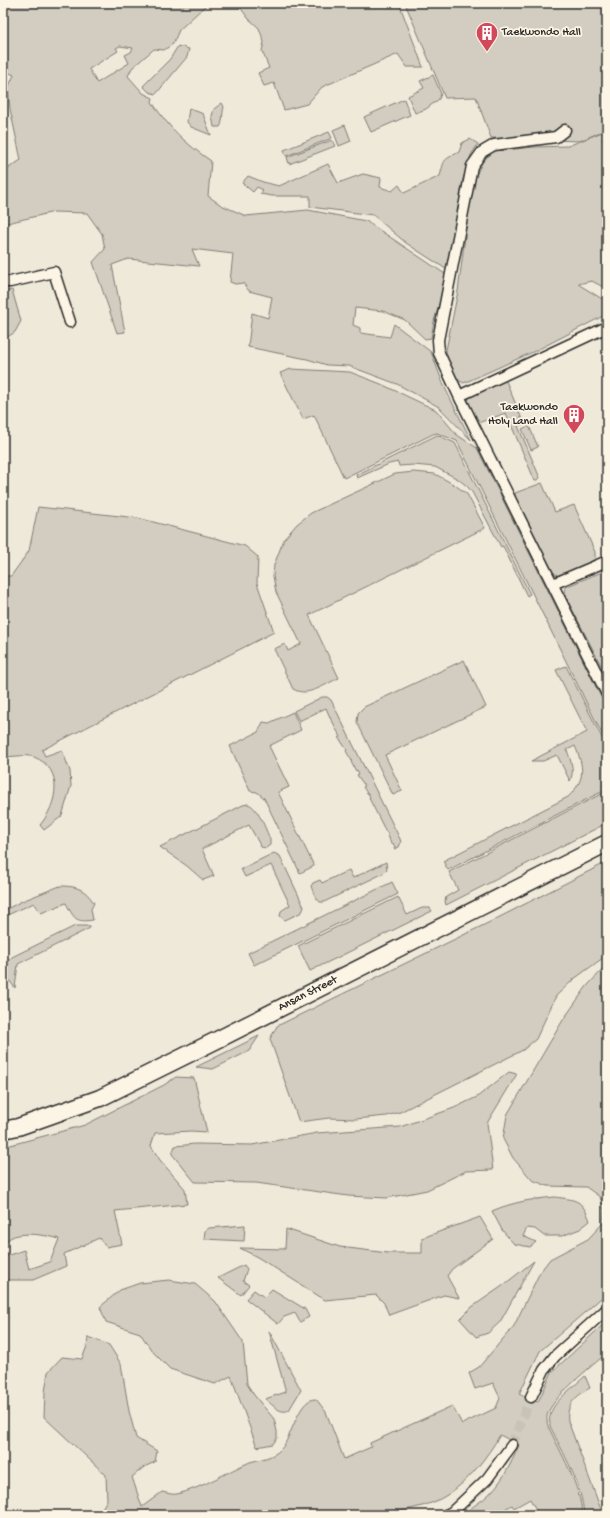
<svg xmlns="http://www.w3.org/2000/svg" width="610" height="1518" font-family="'Gochi Hand',sans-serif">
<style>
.green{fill:#d2cdc0;stroke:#7e7c76;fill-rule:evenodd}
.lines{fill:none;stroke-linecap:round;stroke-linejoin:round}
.street-tunnel{stroke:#c8c3b7;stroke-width:10;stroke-dasharray:10 5;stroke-linecap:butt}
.street-casing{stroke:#2b2b2b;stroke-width:13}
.primary-casing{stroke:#2b2b2b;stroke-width:19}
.street{stroke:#fcf5e5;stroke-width:10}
.primary{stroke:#fcf5e5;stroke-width:16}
.labels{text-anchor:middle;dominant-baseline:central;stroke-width:3.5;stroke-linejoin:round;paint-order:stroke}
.poi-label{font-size:12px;fill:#2b2b2b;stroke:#fcf5e5;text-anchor:start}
.street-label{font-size:12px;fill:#2b2b2b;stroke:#fcf5e5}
</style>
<rect width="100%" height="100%" fill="#efe9da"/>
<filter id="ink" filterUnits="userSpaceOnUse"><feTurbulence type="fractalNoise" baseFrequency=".025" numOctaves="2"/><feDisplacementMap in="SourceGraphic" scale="8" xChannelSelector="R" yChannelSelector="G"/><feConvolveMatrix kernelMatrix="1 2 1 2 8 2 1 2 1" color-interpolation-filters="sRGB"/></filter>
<g filter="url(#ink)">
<!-- green -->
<path class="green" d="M3,3H211L205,6L179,30L173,44L164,50L154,49L132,68L128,76L143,93L153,98L152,102C168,127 186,144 211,161L208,196L221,205L246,216L308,210L366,221L448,276L434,321L431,338L425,339L405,320L383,311L355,308L353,325L360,328V333L390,337L394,324L431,352L444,386L471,440L439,407L397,384L349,366L327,365L307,359L248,347L252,313L268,318L272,297L249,291L243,283L235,284L230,282L233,254L192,249L199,266L128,259L112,265L125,332L117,333L93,262L105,249L102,234L87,213L54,212L3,224V177L10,167L21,160L10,109L8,88L14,75L3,70ZM120,46L133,48L131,52L125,55L129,63L97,83L89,69L118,51L116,48Z
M237,3H399L423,67H407L398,54L322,87L307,104L284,110L274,83L264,86L258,73L269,68L262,51L264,42L259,28L248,18Z
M405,3H607V129L580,141L491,138L476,97L445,98Z
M178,46L189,49L187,57L156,94L149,92L143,86L170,59Z
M433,75L441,94L439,99L426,109L415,113L408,96L424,88L420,81Z
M404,99L410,115L371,132L364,117Z
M222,103L224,107C222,113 223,123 220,127H214L212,116L214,109Z
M189,108L203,114L211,135L191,127L187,122Z
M345,125L351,141L339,146L333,130Z
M607,130V137L602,139L607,150V289L592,281L578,284L607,302V314L535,351L464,383L458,380L448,363L446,350L458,291L472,183L483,161L494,151L535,147L568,146Z
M329,132L332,138L286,156L284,150Z
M470,139L478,144L471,155L463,179L449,271L406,243L373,215L310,207V196H272L260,194L263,190L257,187L253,192L242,183L248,176L263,182L279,186L328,164L338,183L363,174L381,178L380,187L392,191L399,185L404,193L440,176C445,157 443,161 459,152L462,143Z
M332,140L335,146L289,164L287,157Z
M12,290L21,321L15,332L3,340V292Z
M291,369L350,372L381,384L436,410L457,435L477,448L607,709V744L457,441L437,433L433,434L344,478L314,415L303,419L280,373Z
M506,381L524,424L518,426L540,478L535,481L506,413L478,423L468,401L470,396Z
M529,426L538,447L531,450L522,429Z
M437,435L455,443L530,594L527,596L503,546L501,547L472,492L467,486L458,479L435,467L414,465L399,466L398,462L389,464L357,478L356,475Z
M414,472L435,474L455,485L467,494L485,528L309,615L339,678C325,684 308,698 293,689L274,649L285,644L288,651L301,644L276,592L273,576L274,565L284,539L297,524L311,513L395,474Z
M542,483L555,512L574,505L595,552V558L593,561L559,576L553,572L515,496V493Z
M38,507L138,518L245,546L258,557L257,583L274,632L42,750L45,756L62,750L70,771L71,786L62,816L44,830L40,825C57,805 65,769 34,757C26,754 12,757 3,757V576H11L29,551Z
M607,570V677L564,593L565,587Z
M464,660L486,707L385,755L402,791L393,795L357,722L358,713L364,707Z
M566,666L607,748V789L448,870L443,861L568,797C586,780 584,767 575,746L567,750C571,762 575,770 570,781L557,755L543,761H531L587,732L556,670Z
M322,697H327L331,700L400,839L401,842L399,847L394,849L395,847L393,843L391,844L387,832H386L369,798L370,797L368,793H367L363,787L365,786L357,775L359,774L357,770L356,771L351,762L352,761L346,751L347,750L339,738L341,737L334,726H335L333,722H332L326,708L299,721L294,711Z
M293,712L301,730L269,746L289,787L278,792L314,866L300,873L264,798L257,792L250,791L230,746L258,732L263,722L269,723Z
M607,791V823L446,905L445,901L446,897L458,890L449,872Z
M248,804C258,807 266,830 270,839V845L266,848L261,847L249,825L202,849L214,876L203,880L187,866L160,847L243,805Z
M274,853L280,856L304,907L302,912L285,920L280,916L281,911L290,905L271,865L245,877L241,869Z
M386,862L387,870L384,873L324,902H320C315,898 313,892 311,886L313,883L320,880L322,883L349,870L353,878Z
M607,862V955L574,979L556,996L536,1039L523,1050L400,1112L387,1116L356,1119L329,1118L299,1122L270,1039L277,1026L490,922Z
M392,882L398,894L254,965L248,953Z
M60,886C77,886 85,889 94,903L91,909L93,920C75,923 74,918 66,903L41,913L34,903L3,917V911L22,901Z
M398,897L407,915L422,908H430L432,911L310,971L298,946Z
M75,926H89L90,928L18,964L15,988C7,978 0,967 12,957Z
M607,965V1293L540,1351L519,1394L538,1402L552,1372L607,1321V1353C593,1365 550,1399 547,1416C547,1419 547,1423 548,1426C560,1452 581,1486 582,1515H539L530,1499L514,1508L512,1505L494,1515H464C469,1508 479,1503 486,1497C502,1483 511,1464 519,1445L500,1435C487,1457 469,1481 447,1495C428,1508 402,1510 379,1515H98L107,1500L106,1475L44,1417L45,1392L48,1372L62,1357L82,1359L87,1346L88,1337L109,1345L121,1364L129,1411L136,1438L157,1451L155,1462L144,1467L132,1477L142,1507L162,1492C167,1493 173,1495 177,1494C203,1488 226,1472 250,1462C260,1459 273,1458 281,1449C292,1438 298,1398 316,1399L326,1412L344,1459L371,1447L370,1443L452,1406L462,1424L496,1408L500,1398L493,1383L475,1389L469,1373L479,1367L514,1326L540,1272L550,1259L588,1239L603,1223L604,1210L600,1197L586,1187L548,1186L532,1180L513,1158L503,1139L507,1115L563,1020L587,986Z
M259,1036L249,1051L213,1069L196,1067Z
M509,1072L517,1074L487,1123L493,1170L466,1171L427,1190L387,1198L348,1196L256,1183L195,1182L172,1154L175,1146L195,1144L252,1145L317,1133L400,1127L454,1108L477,1097Z
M176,1077L194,1078L207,1132L191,1131L155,1133L151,1146L160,1160L185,1189L187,1204L115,1211L122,1244L106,1247L99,1238L64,1254L66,1266L33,1280H3V1257L24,1250L29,1269L50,1262L59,1239C48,1235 20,1231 10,1238C7,1240 5,1243 3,1245V1147L85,1125L164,1085Z
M555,1197C576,1200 582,1199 590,1221L580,1229L562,1236H544L535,1229L527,1228L523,1236L536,1242L530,1247L514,1244L502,1230L492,1211C513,1202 533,1199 555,1197Z
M480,1217L493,1239L452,1269L447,1276L459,1298L444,1295L389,1315L384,1303L376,1295L325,1300L259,1258L240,1248L285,1249L286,1229L340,1247L388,1253H422V1238Z
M245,1225L244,1241L204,1239L205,1231L209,1228Z
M534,1261L500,1322L488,1333L476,1337L460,1319L472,1307L501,1287Z
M244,1265L247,1269L243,1281L249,1285L241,1295L218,1278Z
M169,1280L195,1284L215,1301L243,1342L247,1384L254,1395L274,1419L277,1431V1438L273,1444L257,1447L231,1376L215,1384L170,1369L152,1351L140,1333L106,1322L100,1307L120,1290L140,1283Z
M272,1289L305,1309L309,1317L300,1322L295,1313L284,1317L278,1324L246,1299L254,1290L264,1297Z
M269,1331L301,1390L289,1410C280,1415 272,1404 265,1399L286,1392Z
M585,1376L590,1388C576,1396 566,1404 568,1421L603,1515H584C582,1484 563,1453 550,1426C550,1423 549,1419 550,1416C552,1402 575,1386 585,1376Z"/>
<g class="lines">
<!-- street-tunnel -->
<path class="street-tunnel" d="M512,1445L531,1397"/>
<!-- street casing -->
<g class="street-casing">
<path id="street" d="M565,130L556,137L494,145L482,152L472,166L438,340L439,353L459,396L607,694
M3,282H10L54,272L70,322
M459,396L607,327
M553,584L607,561
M531,1397L544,1370L555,1356L607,1309
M446,1515L452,1512L487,1479L512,1445"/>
</g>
<!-- primary casing -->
<g class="primary-casing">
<path id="primary" d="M3,1130L18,1127L100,1098L219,1039L607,843"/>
</g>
<!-- street -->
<use href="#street" class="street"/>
<!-- primary -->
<use href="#primary" class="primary"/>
</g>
</g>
<!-- icons -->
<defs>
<g id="building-pin" transform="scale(1.15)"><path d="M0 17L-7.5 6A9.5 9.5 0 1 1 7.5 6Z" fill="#d1495b" stroke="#fcf5e5"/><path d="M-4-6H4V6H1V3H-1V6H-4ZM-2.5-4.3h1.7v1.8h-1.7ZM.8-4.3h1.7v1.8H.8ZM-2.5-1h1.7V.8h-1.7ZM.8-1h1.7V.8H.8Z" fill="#fff"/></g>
</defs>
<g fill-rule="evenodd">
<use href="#building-pin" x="487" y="33"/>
<use href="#building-pin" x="574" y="415"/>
</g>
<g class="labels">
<!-- poi labels -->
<g class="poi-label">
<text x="502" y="33">Taekwondo Hall</text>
<text x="558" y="408" text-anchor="end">Taekwondo<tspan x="558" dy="14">Holy Land Hall</tspan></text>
</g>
<!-- street labels -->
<g class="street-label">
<text transform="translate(308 994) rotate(-27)">Ansan Street</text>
</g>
</g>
<!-- margin -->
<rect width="610" height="1518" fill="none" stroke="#fcf5e5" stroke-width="16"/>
<rect x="8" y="8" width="594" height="1502" fill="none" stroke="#2b2b2b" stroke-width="1.5" filter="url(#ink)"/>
</svg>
